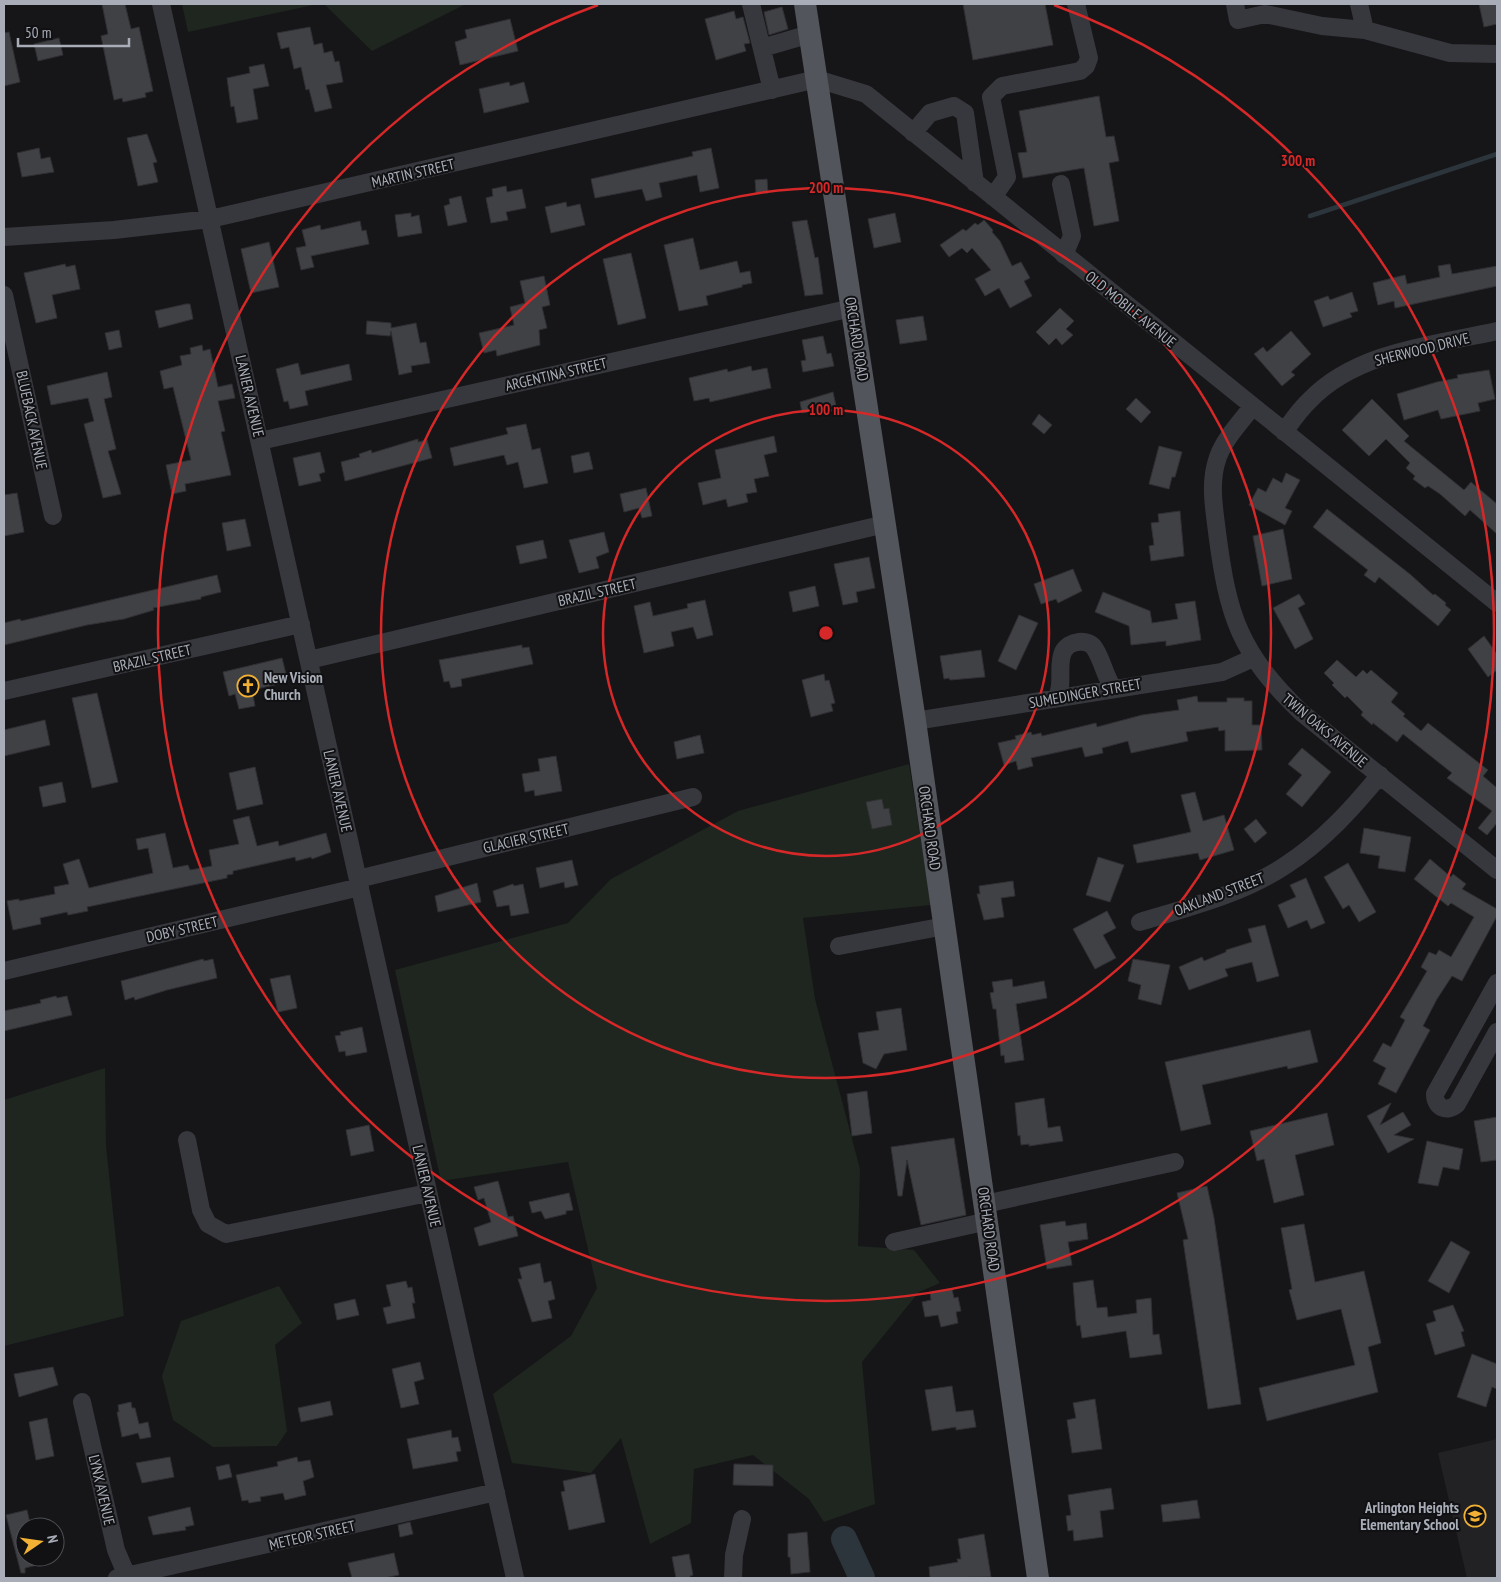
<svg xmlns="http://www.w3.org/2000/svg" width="1501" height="1582" font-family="'PT Sans Narrow',sans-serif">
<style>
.built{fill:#222225}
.green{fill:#1e261f}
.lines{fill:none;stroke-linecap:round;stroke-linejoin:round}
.stream{stroke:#2c353c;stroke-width:4.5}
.river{stroke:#2c353c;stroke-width:26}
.building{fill:#404145;stroke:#303034}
.minor{stroke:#37383d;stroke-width:18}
.major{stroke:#53555c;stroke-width:22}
.ring{fill:none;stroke:#d62828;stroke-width:2.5}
.labels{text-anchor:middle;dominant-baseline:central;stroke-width:4;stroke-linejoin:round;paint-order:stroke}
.street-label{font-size:15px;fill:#a8adb8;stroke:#111113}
.poi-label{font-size:15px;font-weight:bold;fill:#a8adb8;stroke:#111113;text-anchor:start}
.centre{fill:#d62828;stroke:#111113;stroke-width:2.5}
.ring-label{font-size:15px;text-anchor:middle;font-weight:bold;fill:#d62828;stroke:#111113;stroke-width:4;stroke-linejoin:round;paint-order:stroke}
</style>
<rect width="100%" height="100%" fill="#161618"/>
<!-- built -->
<path class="built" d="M1497,1439V1578H1467L1438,1453Z"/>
<!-- green -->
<path class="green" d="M182,4H318L188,32Z
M324,4H466L372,51Z
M909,764L931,905L803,918L815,999L860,1169L858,1246L914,1250L940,1283L919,1292L862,1362L875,1504L824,1522L809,1499L753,1455L694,1469L691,1523L650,1544L621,1438L591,1473L512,1463L493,1394L571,1336L597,1288L568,1162L441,1181L395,970L568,923L611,879L738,811Z
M105,1068L106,1146L124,1316L4,1346V1100Z
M279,1286L302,1323L275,1345L287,1431L277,1446L213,1447L173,1420L162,1376L181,1321Z"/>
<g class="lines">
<!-- stream -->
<path class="stream" d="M1310,216L1497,154"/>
<!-- river -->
<path class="river" d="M844,1539L862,1578"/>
</g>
<!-- building -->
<path class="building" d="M102,4H125L131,29L139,27L153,91L145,93L146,97L123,102L122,98L114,100L101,36L108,34Z
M963,4H1045L1053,45L973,60Z
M1479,4H1497V24L1484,27Z
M782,7L788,29L769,35L764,12Z
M734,11L736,19L743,17L750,43L744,44L746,51L716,60L705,19Z
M510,19L518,51L460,65L455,42L467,38L465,30Z
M310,27L314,45L322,43L324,53L332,51L335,62L339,61L343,82L326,85L332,108L315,112L309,89L306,90L301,67L294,69L289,47L281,49L277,33Z
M9,32L20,82L4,86V33Z
M59,38L63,55L38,61L34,44Z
M264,64L269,86L253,89L258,119L237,123L234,106L231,107L227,78L250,73L249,67Z
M509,82L510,86L524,82L529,102L484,113L479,89Z
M1099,96L1106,137L1114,136L1119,161L1109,163L1119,221L1094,226L1084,168L1023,178L1018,153L1027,152L1019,111Z
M147,134L157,162L153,163L158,182L138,186L127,138Z
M39,148L41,159L50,157L54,172L22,177L17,153Z
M711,148L719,188L700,192L697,175L659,183L662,197L646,201L642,189L595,198L591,179L693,156L692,152Z
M767,179L768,193H756L755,180Z
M506,186L507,192L522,189L526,208L506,212L508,220L491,223L486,198L493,196L492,189Z
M461,196L467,222L448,226L444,206L450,204L449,199Z
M566,202L567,207L580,204L585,225L551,233L545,207Z
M411,213V217L419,215L422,233L398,237L395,215Z
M895,213L901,242L874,248L868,219Z
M807,220L815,258L818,257L823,294L805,296L792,222Z
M984,220L993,230L992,232L1000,241L1012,266L1021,262L1030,278L1024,281L1032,296L1010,308L999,288L985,296L975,279L991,270L972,248L967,253L962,248L949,257L940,245L963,229L966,231L975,223L978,225Z
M360,221L362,231L366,230L369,244L311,256L314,267L301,270L296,248L306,246L302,230L320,225L321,230Z
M693,238L700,270L737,261L740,273L750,271L752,283L742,285V287L706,296L708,305L679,311L664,245Z
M269,242L279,287L251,293L241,249Z
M631,253L646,318L618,325L603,259Z
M65,264L66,267L75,265L80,289L52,295L57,318L36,323L24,273Z
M1450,264L1452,274L1497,266V286L1395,308L1394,301L1378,305L1373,283L1405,275L1407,284L1440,277L1438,266Z
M544,276L550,305L542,307L547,328L539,330L540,345L497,356L496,350L484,353L479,333L514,325L510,307L525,303L520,281Z
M1352,292L1358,311L1350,313L1352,317L1323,327L1314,301L1328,296L1330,300Z
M186,304H190L193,319L159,328L155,311Z
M1060,308L1074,321L1066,329L1073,335L1062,345L1056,338L1049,345L1036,332Z
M923,316L927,340L900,344L896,320Z
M367,321L391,323V328L416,323L420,343L426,342L430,363L411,366L412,372L399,375L391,331L390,336L366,334Z
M119,330L122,347L109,350L105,333Z
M1291,331L1311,354L1291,372L1295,375L1282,386L1254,354L1263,347L1267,352Z
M823,336L827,354L831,353L834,366L803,372L801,361L806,360L802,340Z
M202,345L203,351L210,349L218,387L232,384L235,398L218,401L225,431L221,432L231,475L185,484L186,491L172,494L166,465L191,460L173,387L164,389L160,371L182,365L180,356L191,354L190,348Z
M298,363L301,375L349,364L352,380L305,391L308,405L290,409L288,401L284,402L276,369Z
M751,366L752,371L767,368L771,388L710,402L709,398L694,401L689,378L727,369L728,372Z
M1489,370L1495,399L1478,403L1480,411L1441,419L1438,410L1404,420L1397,394L1437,382L1458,378L1457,375Z
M107,372L112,397L104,399L116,449L108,451L121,494L103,498L84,424L94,421L88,398L51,405L47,386Z
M833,392L836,406L802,413L800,402Z
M1136,398L1151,412L1141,423L1126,409Z
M1372,399L1409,436L1404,441L1464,490L1471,482L1497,504V534L1470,510L1465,516L1440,494L1428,486L1425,488L1413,479L1415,476L1406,468L1410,463L1386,439L1369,456L1342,430Z
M1039,414L1052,425L1044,434L1032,424Z
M526,424L532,450L540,448L548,483L524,488L518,462L507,465L504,455L454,466L450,448L508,434L506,428Z
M774,436L777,452L764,455L769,476L754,479L757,492L746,494L748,502L728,507L726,499L703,505L698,483L721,478L715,450Z
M418,439V442L427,440L432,458L345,481L341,462L360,457L359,454L371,450L372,453Z
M1159,446L1182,452L1175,477H1172L1169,489L1149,484Z
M320,452L325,472L319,474L321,481L299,486L293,458Z
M589,452L593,469L574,473L571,456Z
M1286,473L1300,480L1285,508L1292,511L1285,525L1249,505L1258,488L1266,492L1273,478L1282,483Z
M646,488L652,516L642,518L639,508L624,512L620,494Z
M17,493L24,532L4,536V495Z
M1327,509L1411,575L1433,595L1435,594L1446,603L1445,605L1451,610L1438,626L1379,577L1375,583L1364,575L1368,570L1313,527Z
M1180,511L1184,556L1151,561L1149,546L1154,545L1151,523L1159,522L1158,514Z
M245,519L251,546L227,551L222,523Z
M1283,529L1292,579L1262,586L1253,536Z
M604,532L609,552L596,557L599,568L579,573L569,540Z
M543,540L547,558L520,564L516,546Z
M869,557L875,588L856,592L858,602L843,605L834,564Z
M1073,569L1082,591L1058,603L1056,599L1041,604L1034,584Z
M217,575L221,592L201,597V599L153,608L154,610L124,619L87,625L4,645V623L20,619L21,621Z
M815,586L819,606L793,612L789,592Z
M1103,592L1150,611L1152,623L1178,619L1175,604L1195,601L1201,640L1166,646V641L1131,645L1129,626L1095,612Z
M1299,594L1305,604L1298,608L1313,639L1295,649L1273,608Z
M705,600L713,635L697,639L693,627L671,632L674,646L644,653L634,606L650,602L653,616L688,608L687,604Z
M1019,615L1038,623L1016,670L998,661Z
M1484,636L1497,654V670L1488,677L1468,649Z
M522,645V648L529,647L533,664L461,679L462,686L451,688L449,681L444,682L439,660Z
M981,650L985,677L950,680L949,678L944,679L940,656Z
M282,658L288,682L252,690L255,706L239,709L235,694L229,696L223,672Z
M1337,660L1356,677L1363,670L1367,674L1371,670L1398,693L1391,702L1405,714L1403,716L1421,731L1428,723L1488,770L1483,776L1497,788V823L1487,835L1478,828L1492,811L1447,778L1452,773L1403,734L1397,742L1373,723L1372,725L1361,715L1363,712L1347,696L1345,698L1332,685L1334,683L1324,673Z
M824,674L825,681L829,680L835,703L831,704L833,711L811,717L802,680Z
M97,693L118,782L92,788L72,698Z
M1197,696L1198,702H1227V698H1244V701H1252V725H1261L1262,750L1225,751V730L1219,731L1218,727L1186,732L1188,741L1131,753L1128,741L1102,748L1103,753L1085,757L1082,747L1031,758L1033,766L1018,770L1016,761L1004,765L998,743L1016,739L1015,736L1031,732L1032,735L1041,733L1042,736L1096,723L1097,727L1142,715L1179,710L1177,700Z
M45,720L50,745L4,756V730Z
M700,735L704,753L677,759L674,742Z
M1302,748L1331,772L1302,807L1286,794L1302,775L1288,764Z
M556,756L562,791L535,796L534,790L525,792L522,774L540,771L538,759Z
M255,767L263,804L237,810L229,773Z
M62,782L66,802L43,807L39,787Z
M1195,792L1203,821L1224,815L1234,850L1200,860L1198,853L1137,863L1133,845L1191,832L1181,795Z
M882,799L884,809L889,808L892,825L872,829L866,802Z
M249,816L257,846L278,841L279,846L326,833L331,852L312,859L311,857L296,861L295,857L233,871V874L227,875V878L87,907L88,911L68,915L67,912L40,918L41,924L13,930L7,901L19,899V901L55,894L54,887L69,884L63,864L79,859L89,888L153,873L148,848L138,850L136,839L165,833L173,868L188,865L190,870L212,866L209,850L239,844L233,820Z
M1256,819L1267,833L1255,843L1244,829Z
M1364,828L1411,837L1405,872L1378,868L1380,856L1360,853Z
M1098,857L1124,865L1110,902L1086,895Z
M1430,859L1451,877L1453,874L1466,884L1462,889L1497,909V916L1462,981L1452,976L1437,999L1423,1026L1430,1030L1396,1093L1378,1084L1386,1068L1373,1061L1383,1043L1391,1047L1405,1020L1400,1017L1427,971L1421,967L1429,952L1436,955L1439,950L1451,957L1474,917L1451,903L1448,906L1414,879Z
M572,860L578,885L565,888L564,882L540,888L536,868Z
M1348,863L1376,912L1359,922L1349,905L1343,909L1324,877Z
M1306,878L1325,923L1311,929L1307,920L1288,928L1278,905L1296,897L1290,885Z
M1013,881L1015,896L1001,898L1004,917L984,920L977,894H980L979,886Z
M477,883L481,902L438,912L435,896Z
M513,884L514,886L523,884L529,913L511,916L509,905L497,907L493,891Z
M1107,911L1116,928L1103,935L1116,958L1095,969L1073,929Z
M1265,925L1279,976L1257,982L1252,962L1225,969L1228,976L1189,990L1179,967L1202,957L1204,961L1226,952V950L1252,942L1248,929Z
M203,959L204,961L213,959L217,978L167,990L135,1000L134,997L125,1000L121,981Z
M1133,959L1170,965L1161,1005L1138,999L1141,985L1128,981Z
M290,975L297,1008L278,1012L270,979Z
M1012,979L1013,987L1044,981L1047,998L1016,1004L1024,1060L1005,1063L1004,1055L1001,1056L996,1009H993L990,993L994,992L992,982Z
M56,996L57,998L67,996L72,1015L4,1031V1011L41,1003L40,1000Z
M901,1008L907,1050L884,1054L876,1069L863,1063L858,1033L879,1030L876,1012Z
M362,1027L367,1052L346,1056L345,1051L339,1052L335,1036L341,1035L340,1032Z
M1310,1030L1318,1062L1288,1069L1287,1066L1202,1085L1211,1124L1181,1131L1165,1062Z
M867,1091L872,1133L852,1136L847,1094Z
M1044,1098L1048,1128L1060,1126L1063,1141L1029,1146V1144L1021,1145L1020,1135L1018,1136L1015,1103Z
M1391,1103L1380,1125L1403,1112L1411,1125L1394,1135L1414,1139L1388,1153L1367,1116Z
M1327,1113L1334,1145L1295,1155L1304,1195L1274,1203L1264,1159L1257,1161L1250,1131Z
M1497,1117V1160L1481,1162L1474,1121Z
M369,1125L374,1151L351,1156L346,1130Z
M954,1138L966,1215L921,1225L907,1160L902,1196H898L891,1147Z
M1427,1141L1463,1149L1459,1170L1443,1167L1438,1186L1418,1183Z
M498,1181L508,1217L513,1216L518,1236L479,1246L474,1228L491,1222L484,1198L478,1200L474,1187Z
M1207,1186L1214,1218L1241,1404L1208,1409L1183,1240L1188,1239L1177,1193Z
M569,1193L573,1210L566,1211V1214L545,1219L541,1211L532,1213L529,1202Z
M1065,1221L1066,1226L1086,1223L1088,1239L1068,1242L1072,1265L1047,1269L1040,1225Z
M1304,1224L1315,1282L1364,1271L1381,1343L1368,1347L1378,1392L1267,1421L1259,1388L1355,1365L1341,1309L1297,1320L1289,1290L1292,1289L1281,1228Z
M1451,1241L1470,1252L1449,1293L1428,1281Z
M540,1263L544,1283L551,1281L555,1299L548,1301L552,1318L532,1322L518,1279H522L519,1268Z
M1093,1280L1097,1308L1107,1307L1108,1317L1137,1313L1136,1300L1151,1298L1153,1335L1159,1334L1162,1354L1130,1358L1126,1331L1082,1338L1080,1325L1077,1326L1076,1321L1073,1283Z
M406,1281L408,1288L412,1287L415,1303H412L415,1318L387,1324L383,1308L391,1306L386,1285Z
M952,1289L954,1298L958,1297L961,1311L956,1312L958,1323L941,1327L938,1315L925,1317L922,1302L931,1300L930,1293Z
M355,1299L359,1315L337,1320L334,1304Z
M1453,1305L1464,1331L1461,1332L1465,1346L1435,1355L1426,1324L1436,1321L1433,1311Z
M1472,1354L1497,1364V1389L1492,1387L1486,1407L1457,1397Z
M420,1362L424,1379L414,1382L419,1404L401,1408L392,1369Z
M53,1367L58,1385L19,1397L14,1374Z
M952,1386L956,1412L973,1410L976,1427L956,1430V1427L932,1431L925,1390Z
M1095,1399L1102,1449L1072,1453L1067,1420L1076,1418L1073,1403Z
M330,1401L333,1415L301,1422L298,1408Z
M131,1402L132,1408H135L139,1424L148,1422L151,1437L140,1439L138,1433L122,1437L117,1412H119L118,1405Z
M47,1418L54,1456L36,1460L29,1422Z
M451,1430L452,1438L458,1437L461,1451L456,1452L458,1461L413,1469L407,1439Z
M170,1457L174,1477L142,1483L136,1463Z
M297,1457L298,1462L310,1460L314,1477L303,1481L306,1495L285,1500L283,1493L260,1497L261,1501L249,1503L248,1500L242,1501L236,1475L278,1466L277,1462Z
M229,1464L232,1477L219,1480L216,1467Z
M734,1464L773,1465V1486L733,1485Z
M595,1474L605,1522L569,1530L561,1492L565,1491L563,1481Z
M1111,1488L1114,1509L1100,1511L1103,1537L1074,1541L1073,1530L1068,1531L1066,1516L1071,1515L1068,1495Z
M1197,1500L1200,1518L1163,1522L1161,1505Z
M190,1507L194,1525L185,1527L186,1530L153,1535L148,1517Z
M27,1510L31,1527H25V1557H53L54,1561L25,1568V1573H21L6,1515Z
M410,1522L413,1534L400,1537L398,1525Z
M807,1532L810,1572L791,1574L790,1557H788V1534Z
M984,1534L991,1577L930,1578L929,1567L958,1562L957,1559H961L958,1539Z
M394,1553L399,1575L384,1578H352L348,1563Z
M689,1554L693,1575L690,1576V1578H676L672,1557Z"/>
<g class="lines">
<!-- minor -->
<path class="minor" d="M161,4L515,1578
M751,4L772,90
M1235,4L1238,20L1265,14L1322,26L1365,30
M1359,4L1365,30L1450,53L1497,54
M762,48L810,34
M913,133L930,113L954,106L965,113L975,183
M1061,184L1072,236L1064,255
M993,197L1007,177L991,97L1002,86L1080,71L1086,66L1089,58L1076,4
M4,237L114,230L210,219L817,79L866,94L1497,603
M4,295L53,516
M1252,407C1240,423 1225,438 1218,457C1209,482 1214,507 1217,532C1228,617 1239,652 1302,713L1497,870
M1284,432C1292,421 1300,409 1310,400C1357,351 1435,345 1497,331
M260,441L852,308
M309,660L885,524
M4,691L301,624
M1057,697C1064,683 1057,666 1063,652C1069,640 1089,638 1095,649C1103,662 1105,676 1113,688
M915,721L1222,672L1253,658
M358,879L693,797
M1140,922C1189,907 1243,894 1286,865C1323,841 1352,809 1380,775
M839,946L945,926
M4,971L360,887
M1497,983L1435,1094C1435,1108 1447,1113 1457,1104L1497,1032
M187,1140L201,1210L208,1224L226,1234L428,1193
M985,1204L1175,1162
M894,1242L988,1221
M82,1402L116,1550L127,1576
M117,1578L496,1492
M733,1578L734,1555L742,1519"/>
<!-- major -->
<path class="major" d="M805,4L915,721L1038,1578"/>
</g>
<!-- distance rings -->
<g class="ring">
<circle cx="826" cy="633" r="223"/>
<circle cx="826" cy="633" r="445"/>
<path d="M1054 5A668 668 0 1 1 598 5"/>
</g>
<!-- icons -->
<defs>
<g id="church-ring" transform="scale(1.125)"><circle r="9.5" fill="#111113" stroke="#f2b134" stroke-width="1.5"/><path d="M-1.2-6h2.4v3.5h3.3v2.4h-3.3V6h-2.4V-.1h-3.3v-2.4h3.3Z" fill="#f2b134"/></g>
<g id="school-ring" transform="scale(1.125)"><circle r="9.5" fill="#111113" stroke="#f2b134" stroke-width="1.5"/><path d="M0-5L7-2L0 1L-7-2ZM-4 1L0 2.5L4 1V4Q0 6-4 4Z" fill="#f2b134"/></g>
</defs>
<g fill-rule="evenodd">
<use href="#church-ring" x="248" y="686"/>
<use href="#school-ring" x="1475" y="1516"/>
</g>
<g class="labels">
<!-- street labels -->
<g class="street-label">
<text transform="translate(413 173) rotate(-13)">MARTIN STREET</text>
<text transform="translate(1131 309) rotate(39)">OLD MOBILE AVENUE</text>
<text transform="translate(857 339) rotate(81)">ORCHARD ROAD</text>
<text transform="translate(1422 349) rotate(-14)">SHERWOOD DRIVE</text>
<text transform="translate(556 374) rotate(-13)">ARGENTINA STREET</text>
<text transform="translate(250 396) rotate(77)">LANIER AVENUE</text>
<text transform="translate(32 420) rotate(78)">BLUEBACK AVENUE</text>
<text transform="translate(597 592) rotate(-13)">BRAZIL STREET</text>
<text transform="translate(152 658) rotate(-13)">BRAZIL STREET</text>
<text transform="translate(1085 693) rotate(-10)">SUMEDINGER STREET</text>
<text transform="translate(1325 730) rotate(40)">TWIN OAKS AVENUE</text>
<text transform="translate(338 791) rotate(77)">LANIER AVENUE</text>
<text transform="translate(930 828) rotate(82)">ORCHARD ROAD</text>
<text transform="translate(526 838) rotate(-13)">GLACIER STREET</text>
<text transform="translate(1219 894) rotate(-21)">OAKLAND STREET</text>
<text transform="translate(182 929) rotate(-13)">DOBY STREET</text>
<text transform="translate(427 1186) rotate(77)">LANIER AVENUE</text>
<text transform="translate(989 1229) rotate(82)">ORCHARD ROAD</text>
<text transform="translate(102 1490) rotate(77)">LYNX AVENUE</text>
<text transform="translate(312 1535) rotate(-13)">METEOR STREET</text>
</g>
<!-- poi labels -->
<g class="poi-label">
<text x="264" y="677">New Vision<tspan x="264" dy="17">Church</tspan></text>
<text x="1459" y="1507" text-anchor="end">Arlington Heights<tspan x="1459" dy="17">Elementary School</tspan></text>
</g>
</g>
<circle cx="826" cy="633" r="8" class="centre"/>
<g class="ring-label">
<text x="1298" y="166">300 m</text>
<text x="826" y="193">200 m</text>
<text x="826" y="415">100 m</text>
</g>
<!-- border -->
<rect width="1501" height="1582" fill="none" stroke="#a8adb8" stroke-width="10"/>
<!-- north arrow -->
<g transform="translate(40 1542) rotate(77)"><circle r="24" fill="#111113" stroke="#4d4f55"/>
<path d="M0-4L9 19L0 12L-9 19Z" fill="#f2b134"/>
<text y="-8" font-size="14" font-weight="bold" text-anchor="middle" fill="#a8adb8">N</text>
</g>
<!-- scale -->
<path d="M18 38v8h111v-8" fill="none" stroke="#a8adb8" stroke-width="2.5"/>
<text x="25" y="38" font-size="15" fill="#a8adb8" stroke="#111113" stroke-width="4" paint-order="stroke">50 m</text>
</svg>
